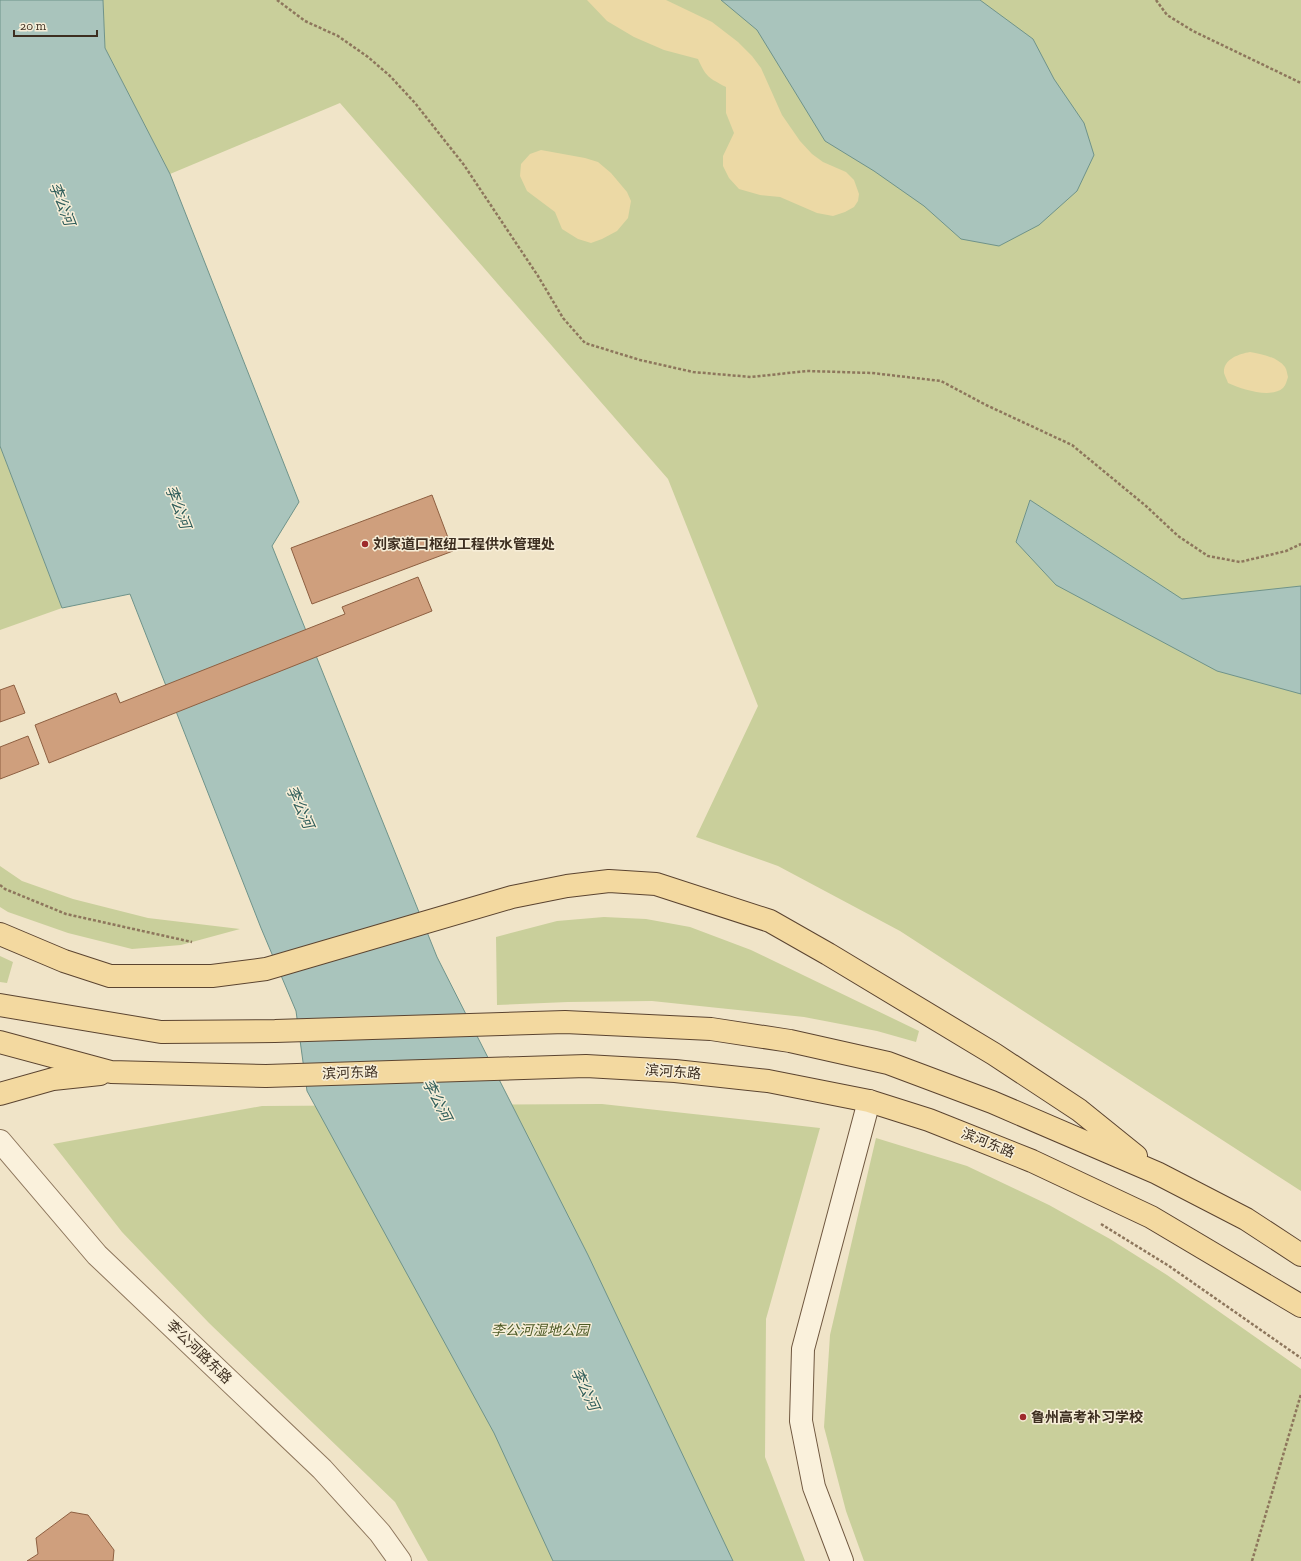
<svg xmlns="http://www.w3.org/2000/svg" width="1301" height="1561" font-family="'Zilla Slab','Noto Sans SC',serif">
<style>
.green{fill:#c9cf9b}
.sand{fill:#ecd9a5}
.water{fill:#a9c4bc;stroke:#6f938a}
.building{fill:#cf9f7d;stroke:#8d5f41}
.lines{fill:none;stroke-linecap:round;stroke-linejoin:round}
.street-casing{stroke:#8d765c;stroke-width:24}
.secondary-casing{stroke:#6f573f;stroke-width:24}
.primary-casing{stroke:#5b4430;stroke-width:24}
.path{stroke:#8d765c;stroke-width:2.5;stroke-dasharray:3 2;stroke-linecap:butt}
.street{stroke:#faf1dc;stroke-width:22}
.secondary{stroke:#faf1dc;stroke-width:22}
.primary{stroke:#f3d9a0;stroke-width:22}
.poi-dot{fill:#9e2a2b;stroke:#f7eed8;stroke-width:1.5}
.labels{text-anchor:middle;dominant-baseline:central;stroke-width:3;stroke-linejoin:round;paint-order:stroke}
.poi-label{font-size:14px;font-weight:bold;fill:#3d2e20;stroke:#f7eed8;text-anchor:start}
.street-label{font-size:14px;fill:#3d2e20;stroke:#f7eed8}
.park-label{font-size:14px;font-style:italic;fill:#4d5a26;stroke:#f7eed8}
.water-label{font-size:15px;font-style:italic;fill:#2f5d5a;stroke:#f7eed8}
</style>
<rect width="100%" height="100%" fill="#f0e4c8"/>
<!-- green -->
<path class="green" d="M103,0H1301V1191L900,931L778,866L696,837L758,706L668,479L340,103L170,174L105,48Z
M0,446L62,608L0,630Z
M0,866L22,881L73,899L148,918L240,929L181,945L132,949L68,933L8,912L0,907Z
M604,917L646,919L690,927L751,950L919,1031L916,1042L877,1031L804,1017L652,1001L568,1002L497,1005L496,937L557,921Z
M0,956L13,962L7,983L0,982Z
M602,1104L820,1128L766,1319L765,1457L805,1561H428L395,1502L209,1323L122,1232L53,1144L262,1106Z
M876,1138L967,1166L1049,1205L1110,1239L1167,1275L1301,1369V1561H864L846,1511L824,1427L830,1335Z"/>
<!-- sand -->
<path class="sand" d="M587,0H666L712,22L738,42L752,56L761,68L782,115L800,141L812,154L823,162L846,172L854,180L859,194L858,201L854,207L845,212L833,216L817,213L780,197L760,195L739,189L729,178L723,166V156L734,133L726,113V87C709,78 706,77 698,59L664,50L634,37L607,21Z
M541,150L585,158L598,162L611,173L627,192L631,201L628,218L617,231L602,239L591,243L578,239L562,229L555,212L527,191L520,176L521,164L530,154Z
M1250,352C1262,354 1277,357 1285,367C1287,370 1287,374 1288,377C1287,380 1286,385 1283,388C1271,399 1241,389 1228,383C1227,380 1225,376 1224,373C1223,359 1239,354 1250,352Z"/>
<!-- water -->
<path class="water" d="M0,0H103L105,48L170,174L299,502L272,546L437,957L588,1255L733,1561H553L494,1433L307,1091L296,1011L261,928L130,594L62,608L0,446Z
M721,0H980L1033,39L1054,79L1084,123L1094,155L1077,191L1039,225L999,246L961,239L924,206L874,171L825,141L757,30Z
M1030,500L1182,599L1301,586V694L1217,671L1056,585L1016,542Z"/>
<!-- building -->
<path class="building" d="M432,495L453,551L312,604L291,548Z
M418,577L432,611L49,763L35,725L116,693L120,703L345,614L342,607Z
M14,685L25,713L0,722V690Z
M28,736L39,764L0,779V747Z
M71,1512L88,1515L114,1550L113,1561H27L38,1554L36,1538Z"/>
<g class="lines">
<!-- street casing -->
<g class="street-casing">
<path id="street" d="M0,1141L97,1255L322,1469L380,1533L400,1561"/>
</g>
<!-- secondary casing -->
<g class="secondary-casing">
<path id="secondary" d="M842,1561L814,1487L801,1421L803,1349L869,1101"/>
</g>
<!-- primary casing -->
<g class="primary-casing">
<path id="primary" d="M0,934L64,961L110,976H212L266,969L512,897L567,886L609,881L656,884L770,921L828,954L994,1054L1079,1110L1136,1156
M0,1005L161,1032L275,1031L565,1022L711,1029L790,1041L888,1063L992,1102L1157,1173L1246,1219L1301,1255
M0,1042L111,1072L266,1076L586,1066L675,1071L768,1081L869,1101L929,1120L1032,1161L1151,1217L1301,1306
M0,1094L53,1079L100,1074"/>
</g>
<!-- path -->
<path class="path" d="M277,0L305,21L338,36L368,57L390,76L415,103L464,165L538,276L563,318L585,343L640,360L693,372L751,377L807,371L872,373L941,381L986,405L1072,445L1146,506L1178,536L1208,556L1240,562L1286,551L1301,544
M1156,0L1167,15L1193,31L1301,83
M0,885L5,889L66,914L192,942
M1101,1224L1169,1266L1301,1358
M1252,1561L1301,1394"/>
<!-- street -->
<use href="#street" class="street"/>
<!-- secondary -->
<use href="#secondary" class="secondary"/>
<!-- primary -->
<use href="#primary" class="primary"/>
</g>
<!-- markers -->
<g class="poi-dot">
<circle cx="365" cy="544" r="4"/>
<circle cx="1023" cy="1417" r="4"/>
</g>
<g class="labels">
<!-- poi labels -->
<g class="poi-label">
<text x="373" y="544">刘家道口枢纽工程供水管理处</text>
<text x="1031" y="1417">鲁州高考补习学校</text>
</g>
<!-- street labels -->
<g class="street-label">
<text transform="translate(673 1072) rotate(4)">滨河东路</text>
<text transform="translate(350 1073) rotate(-2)">滨河东路</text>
<text transform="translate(988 1143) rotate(22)">滨河东路</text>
<text transform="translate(199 1352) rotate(44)">李公河路东路</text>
</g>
<!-- park labels -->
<g class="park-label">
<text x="540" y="1330">李公河湿地公园</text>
</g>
<!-- water labels -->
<g class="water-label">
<text transform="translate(62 204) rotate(69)">李公河</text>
<text transform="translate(178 507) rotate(69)">李公河</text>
<text transform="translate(300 807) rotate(66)">李公河</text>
<text transform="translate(437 1100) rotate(63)">李公河</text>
<text transform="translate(585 1389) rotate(65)">李公河</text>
</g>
</g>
<!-- scale -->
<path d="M14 30v6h83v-6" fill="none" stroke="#3d2e20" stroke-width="2"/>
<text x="20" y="30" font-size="12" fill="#3d2e20" stroke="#f7eed8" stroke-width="3" paint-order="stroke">20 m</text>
</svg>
